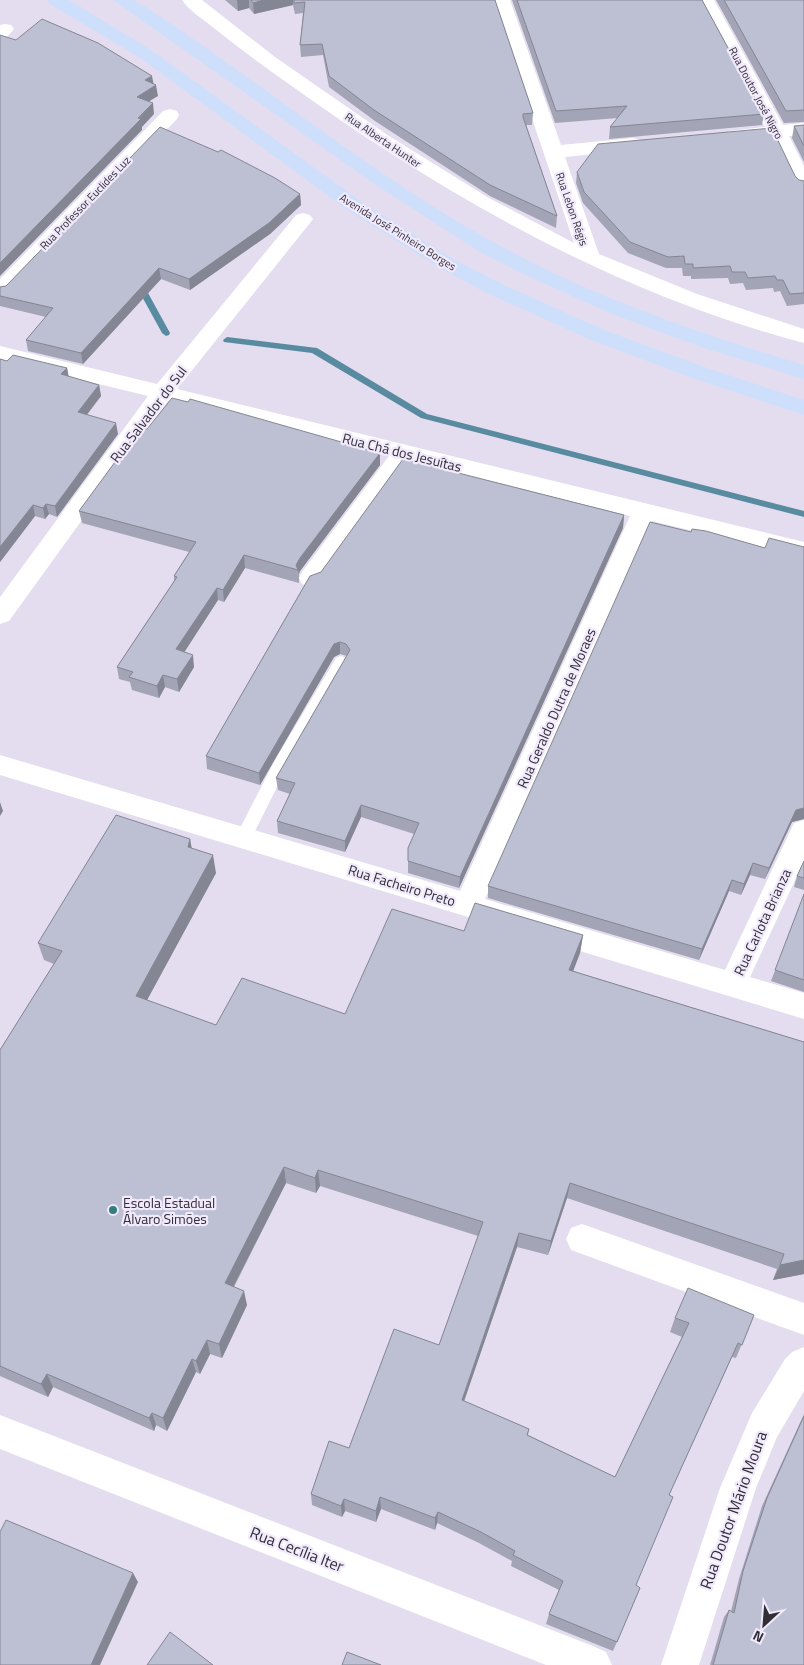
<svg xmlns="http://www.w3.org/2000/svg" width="804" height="1665" font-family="'Titillium Web',sans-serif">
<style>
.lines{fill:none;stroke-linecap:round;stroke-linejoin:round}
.stream{fill:#588ba0;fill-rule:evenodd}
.service{fill:#fff;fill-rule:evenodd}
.minor{fill:#fff;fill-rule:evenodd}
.primary{fill:#cedffc;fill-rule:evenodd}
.wall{fill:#a3a4b5}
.shaded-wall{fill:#848693}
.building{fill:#bdbfd2;stroke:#848693}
.poi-dot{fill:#347d7e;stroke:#f1e9fc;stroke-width:2}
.labels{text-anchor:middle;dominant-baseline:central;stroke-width:4.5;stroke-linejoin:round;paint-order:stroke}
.far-street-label{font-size:11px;fill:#312e35;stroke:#f1e9fc}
.street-label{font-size:14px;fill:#312e35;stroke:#f1e9fc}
.poi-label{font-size:14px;fill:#312e35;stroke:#f1e9fc;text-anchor:start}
.near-street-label{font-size:16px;fill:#312e35;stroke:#f1e9fc}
</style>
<rect width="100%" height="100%" fill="#e4dcef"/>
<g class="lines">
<!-- stream -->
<path class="stream" d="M138,279L142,282L170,333L169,335L166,336L162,333L134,282Z
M227,337L317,348L427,414L804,511V517L421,418L312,353L224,342L223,340Z"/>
<!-- service -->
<path class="service" d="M341,656L346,658L349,662L287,767L249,843L243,845L237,843L235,838L275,760L336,658Z"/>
<!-- minor -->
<path class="minor" d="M182,0H202L275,57L389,136L489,198L574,243L492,0H510L561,145L633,138L640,140L643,144L640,148L633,150L565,157L599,254L697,294L804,329V343C614,293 445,196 286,82C260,64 235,45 210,25C201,18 189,10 182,0Z
M696,0H714L783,125L804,123V135L789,136L804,166V192L797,190L794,186L771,138L736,141L729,139L726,135L729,131L765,127Z
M5,24L11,25L14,29L6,38L0,39V25Z
M170,109L177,111L179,115L177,119L7,296L0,297V279L163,111Z
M303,213L310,215L313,219L310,223L177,389L804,542V558L652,521L485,899L725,970L794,823L804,820V861L750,977L804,993V1019L0,775V755L460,891L630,516L409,461L320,584L311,587L302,584L299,578L302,572L389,456L168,401L9,621L0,624V597L148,396L0,360V346L157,384L296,215Z
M582,1224L804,1303V1335L571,1250L566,1239L571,1228Z
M804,1347V1391L777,1437L756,1488L699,1665H661L720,1488L752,1413L785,1359L792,1352Z
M0,1415L593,1646L606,1652L612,1665H546L0,1449Z"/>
<!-- primary -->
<path class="primary" d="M47,0H69L151,50L363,203L455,260L504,285L604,330L707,368L804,400V415L692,378L589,339L489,294L440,268L349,211L139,57L50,4Z
M113,0H134L147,8C264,84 372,176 495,243C592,297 698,333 804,365V379L704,348L612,314L523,274L480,252L376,185Z"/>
</g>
<!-- wall -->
<path class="wall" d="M225,0H495L533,113L532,125H526L557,216L556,228L490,196L375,121L329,87L323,55L301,57L300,45L303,13L295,14L293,5L254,14L249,8L238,11Z
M512,0H702L764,114L762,125L609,139L610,127L618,118L555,123Z
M716,0H804V122L784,123Z
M804,125V162L792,138L794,126Z
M577,172L795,176L799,180L804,181V304L787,306L780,291L774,292L773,288L746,290L743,283L730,284L728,278L691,279V276H683L682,268H666L628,253L583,203L576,183Z
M300,194L301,205L270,234L190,290L161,279L83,364L28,351L26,340L46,317L0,306V287L6,286Z
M0,359L7,361L67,368L69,377L99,385L101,396L87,415L118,434L57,517L49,514L45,519L35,516L0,562Z
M147,429L380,453V465L300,571L299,574V583L245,568L224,602L218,600L184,652L194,667L179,692L165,687L159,698L132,690L130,682L119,679L117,667L174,581V576L189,552L82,523L79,511Z
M624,515L623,528L459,888L408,873V848L414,834L361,817L345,852L278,833L277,821L290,794L278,790L276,778L347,656L340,654L334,657L260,785L207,769L206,756L310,576Z
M691,532L765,548L804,547V819L792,822L765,879L750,875L741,895L729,891L699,960L488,898V886Z
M190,839L192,849L216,873L147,1000L216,1025L345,1014L464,931L583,935L580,953L573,971L804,1042V1274L773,1280L777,1269L567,1198L548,1255L517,1247L464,1401L529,1429L528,1435L615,1477L682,1337L670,1332L675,1318L754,1315L736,1358L732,1357L669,1495L636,1585L640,1588L613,1651L546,1624L549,1614L559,1590L511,1566L512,1561L479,1543L437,1523L435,1530L381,1509L376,1522L345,1511L342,1517L312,1505L311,1494L349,1448L439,1345L478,1236L320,1186L316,1193L286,1183L234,1287L247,1305L222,1358L210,1354L200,1374L196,1372L167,1431L156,1425L154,1431L53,1387L48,1397L0,1376V1050L54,964L44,960L38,943Z
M804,861V890L794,887L797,876Z
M804,894V992L771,981Z
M804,1414V1665H710L724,1617L729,1610L731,1611L739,1579L762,1506Z"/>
<!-- shaded-wall -->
<path class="shaded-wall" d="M237,0H249V8L238,11Z
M264,0H293V5L254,14L253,3Z
M152,76L154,86L145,80Z
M156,85L158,96L138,108L137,97Z
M153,103L154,114L142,127V130L0,276V263Z
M300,194L301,205L270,234L190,290L189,279Z
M159,268L161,279L83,364L81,353Z
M67,368L69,379L61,374Z
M99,385L101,396L80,423L78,412Z
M116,423L118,434L57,517L55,506Z
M380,453V465L300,571L299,574L298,570L296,565L300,558Z
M46,504L49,514L45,519L43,508Z
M33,505L35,516L0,562V547Z
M624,515L623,528L459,888L460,877Z
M244,555L245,568L224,602L223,590Z
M217,588L218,600L178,662L176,649Z
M340,642V654L334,657L260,785L259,773L334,644Z
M193,655L194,667L179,692L177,679Z
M163,675L165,687L159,698L157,686Z
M0,802L3,811L0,816Z
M361,805V817L345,852V841Z
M804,808V819L792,822L765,879L769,868L796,810Z
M190,839L193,857L188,847Z
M213,855L216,873L140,1013L136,996Z
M753,863L750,875L741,895L744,884Z
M732,880L729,891L699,960L702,949Z
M583,935L580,953L567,987L569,970Z
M284,1167L286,1183L228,1297L225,1283Z
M318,1170L320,1186L316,1193L315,1178Z
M570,1183L567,1198L548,1255L551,1241Z
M519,1233L517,1247L460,1413L462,1400Z
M804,1260V1274L773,1280L780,1265Z
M244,1291L247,1305L222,1358L219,1344Z
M207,1340L210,1354L200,1374L196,1361Z
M192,1359L196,1372L167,1431L163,1418Z
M47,1374L53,1387L48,1397L41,1384Z
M152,1413L156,1425L154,1431L149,1418Z
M380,1497L381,1509L376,1522V1511Z
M344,1499L345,1511L342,1517L341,1506Z
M438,1512L437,1523L435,1530V1518Z
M133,1573L138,1582L100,1665H91Z"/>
<!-- building -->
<path class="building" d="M251,0H264L253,3Z
M294,0H495L533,113L523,114V117L557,216L490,185L374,110L329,76L322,44L300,45L305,2L294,3Z
M517,0H702L764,114L610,127L627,106L556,111Z
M724,0H804V110L786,111Z
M42,19L98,43L152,76L145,80L156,85L137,97L153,103L138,118L141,119L0,263V35L16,40Z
M804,125V146L794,126Z
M160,127L218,152L221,150L275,178L300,194L269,223L189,279L159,268L81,353L26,340L53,308L0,296V287L6,286Z
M772,128L795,176L799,180L804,181V293L790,294L783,280H777L775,276L748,278L745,272H732L730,266L693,268V264H685L684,256L668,257L630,242L584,192L577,172L598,144Z
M13,355L67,368L61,374L99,385L78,412L116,423L55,506L46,504L43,508L33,505L0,547V359L7,361Z
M172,398L188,402L190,399L380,453L300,558L296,565L298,570L244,555L223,590L217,588L176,649L193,655L177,679L163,675L157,686L129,677L133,672L117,667L177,577L174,576L196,542L79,511L140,428L147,429Z
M403,459L624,515L460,877L408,861V848L419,823L361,805L345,841L277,821L295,783L276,778L350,650L346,644L340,642L334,644L259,773L206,756L310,576L321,572Z
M650,522L691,532L692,529L706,531L765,548L769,538L804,547V808L796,810L769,868L753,863L744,884L732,880L702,949L488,886Z
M116,815L190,839L188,847L213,855L136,996L216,1025L242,978L345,1014L392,909L464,931L475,903L583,935L569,970L804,1042V1260L780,1265L784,1254L570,1183L551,1241L519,1233L462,1400L529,1429L527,1435L615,1477L689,1323L675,1318L688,1288L754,1315L742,1345L738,1343L669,1495L673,1497L636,1585L640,1588L617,1642L549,1614L563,1581L513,1555L515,1551L481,1532L438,1512L435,1518L380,1497L376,1511L344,1499L341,1506L311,1494L329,1441L349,1448L394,1329L439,1345L483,1222L318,1170L315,1178L284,1167L225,1283L244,1291L219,1344L207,1340L196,1361L192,1359L163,1418L152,1413L149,1418L47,1374L41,1384L0,1366V1050L62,951L38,943Z
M804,861V878L797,876Z
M804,894V980L775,970Z
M804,1416V1665H713L729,1610L734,1613L743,1571L767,1498Z
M6,1520L133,1573L91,1665H0V1532Z
M170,1632L213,1665H147Z
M347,1652L381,1665H342Z"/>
<!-- markers -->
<circle class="poi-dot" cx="113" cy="1210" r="5"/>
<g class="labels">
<!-- far-street labels -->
<g class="far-street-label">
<text transform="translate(756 93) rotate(62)">Rua Doutor José Nigro</text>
<text transform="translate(383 140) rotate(34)">Rua Alberta Hunter</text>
<text transform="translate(85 203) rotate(-46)">Rua Professor Euclides Luz</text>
<text transform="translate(572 209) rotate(71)">Rua Lebon Régis</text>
<text transform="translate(398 232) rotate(32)">Avenida José Pinheiro Borges</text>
</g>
<!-- street labels -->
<g class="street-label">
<text transform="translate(148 414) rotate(-53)">Rua Salvador do Sul</text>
<text transform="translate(402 452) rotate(14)">Rua Chá dos Jesuítas</text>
<text transform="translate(556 708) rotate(-66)">Rua Geraldo Dutra de Moraes</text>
<text transform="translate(402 885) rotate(17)">Rua Facheiro Preto</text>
<text transform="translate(762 922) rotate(-65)">Rua Carlota Brianza</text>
</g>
<!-- poi labels -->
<g class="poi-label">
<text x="123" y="1202">Escola Estadual<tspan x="123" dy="16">Álvaro Simões</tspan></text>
</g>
<!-- near-street labels -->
<g class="near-street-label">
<text transform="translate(733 1510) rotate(-70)">Rua Doutor Mário Moura</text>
<text transform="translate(297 1549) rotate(21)">Rua Cecília Iter</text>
</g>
</g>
<!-- north arrow -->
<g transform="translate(764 1625) rotate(206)" stroke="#f1e9fc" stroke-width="4" paint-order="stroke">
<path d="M0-4L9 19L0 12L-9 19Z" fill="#312e35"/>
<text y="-8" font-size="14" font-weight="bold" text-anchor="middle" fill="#312e35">N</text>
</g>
</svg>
